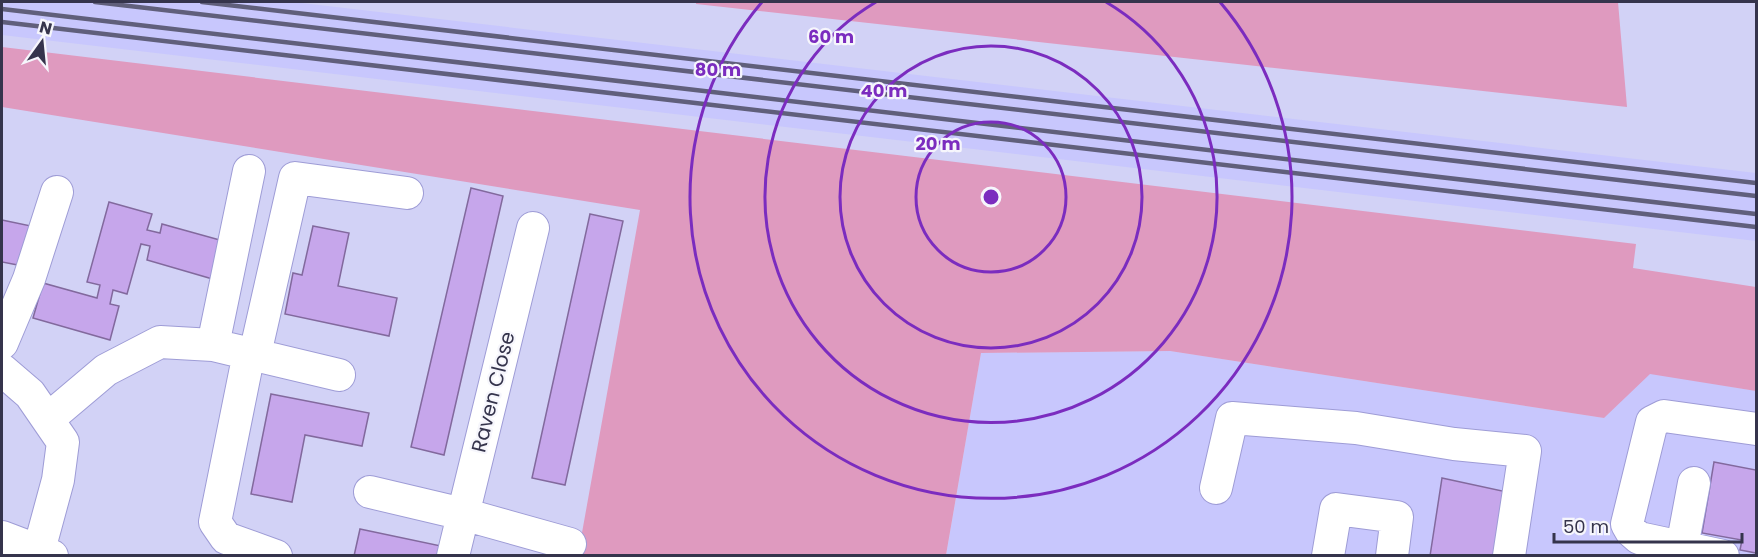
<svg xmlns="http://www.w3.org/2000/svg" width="1758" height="557" font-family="Poppins,sans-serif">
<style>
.built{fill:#c8c7fd}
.green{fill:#df9abf}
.building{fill:#c6a6eb;stroke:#82699d;stroke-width:1.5}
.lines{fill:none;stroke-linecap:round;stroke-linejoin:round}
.minor-casing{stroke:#9e9cd6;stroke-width:34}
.minor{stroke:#fff;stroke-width:32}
.rail{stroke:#605f7b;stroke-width:4.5}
.ring{fill:none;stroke:#7b2cbf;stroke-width:3}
.labels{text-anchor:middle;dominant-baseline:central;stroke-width:4.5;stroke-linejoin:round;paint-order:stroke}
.street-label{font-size:20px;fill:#35344c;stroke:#f6f6fc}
.centre{fill:#7b2cbf;stroke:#f6f6fc;stroke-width:3}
.ring-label{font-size:18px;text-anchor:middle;font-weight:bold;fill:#7b2cbf;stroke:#f6f6fc;stroke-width:4.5;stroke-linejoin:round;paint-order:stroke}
</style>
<rect width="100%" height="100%" fill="#d2d2f6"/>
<!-- built -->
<path class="built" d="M2,2H293L1756,173V241L2,35Z
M1170,351L1604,418L1650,373L1756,391V555L946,556L981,353Z"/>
<!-- green -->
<path class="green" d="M696,2H1618L1627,107L696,4Z
M2,47L1636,244L1633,268L1756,287V391L1650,374L1604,418L1170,351L981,353L946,555H578L640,210L2,107Z"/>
<!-- building -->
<path class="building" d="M471,188L503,196L444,455L411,447Z
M109,202L152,214L147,230L160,233L162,224L227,242L216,280L147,260L150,246L141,244L127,294L113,290L110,304L119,306L110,340L33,318L43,283L97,298L100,285L87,282Z
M590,214L623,221L565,485L532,478Z
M2,220L31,226L23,266L2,262Z
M313,226L349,233L338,286L397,298L389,336L285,314L293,273L302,275Z
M271,394L369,413L362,446L305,435L292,502L251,494Z
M1714,462L1756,470V553L1740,550L1742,540L1702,533Z
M1442,478L1507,492L1495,556H1430Z
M360,529L441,546L439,556H354Z"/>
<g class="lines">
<!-- minor casing -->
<g class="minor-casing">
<path id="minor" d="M2,343L29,279L57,192
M213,345L249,171
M249,353L215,522L226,538L276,556
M255,354L295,178L407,193
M2,370L30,394L63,442L58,480L39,550
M48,419L106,370L160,342L213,345L339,375
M1216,488L1232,418L1356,428L1454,444L1525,451L1509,556
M370,492L463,514L570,544
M2,537L52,556
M1682,547L1694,483
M453,556L533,228
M1328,556L1336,509L1397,517L1392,556
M1723,556L1639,538L1631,531L1627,524L1652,422L1664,416L1756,429"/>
</g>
<!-- minor -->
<use href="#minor" class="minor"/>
<!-- rail -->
<path class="rail" d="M95,2L1756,196
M202,2L1756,183
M2,9L1756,214
M2,22L1756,227"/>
</g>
<!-- distance rings -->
<g class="ring">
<circle cx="991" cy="197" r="75"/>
<circle cx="991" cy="197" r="151"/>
<path d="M1106 2A226 226 0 1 1 876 2"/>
<path d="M1220 2A301 301 0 1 1 762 2"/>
</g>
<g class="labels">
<!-- street labels -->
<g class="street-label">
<text transform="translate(493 392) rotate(-76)">Raven Close</text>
</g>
</g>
<circle cx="991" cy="197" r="9" class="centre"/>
<g class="ring-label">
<text x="831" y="43">60 m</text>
<text x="718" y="76">80 m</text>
<text x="884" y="97">40 m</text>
<text x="938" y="150">20 m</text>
</g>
<!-- border -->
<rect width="1758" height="557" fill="none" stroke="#35344c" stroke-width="6"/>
<!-- north arrow -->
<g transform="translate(42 42) rotate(15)" stroke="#f6f6fc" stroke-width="4.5" paint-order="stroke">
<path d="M0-4.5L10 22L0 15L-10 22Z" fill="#35344c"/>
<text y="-9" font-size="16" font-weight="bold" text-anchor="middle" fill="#35344c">N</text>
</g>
<!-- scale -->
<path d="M1554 533v9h188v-9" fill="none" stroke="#35344c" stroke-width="3"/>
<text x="1563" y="533" font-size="18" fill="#35344c" stroke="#f6f6fc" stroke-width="4.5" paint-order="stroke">50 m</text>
</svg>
